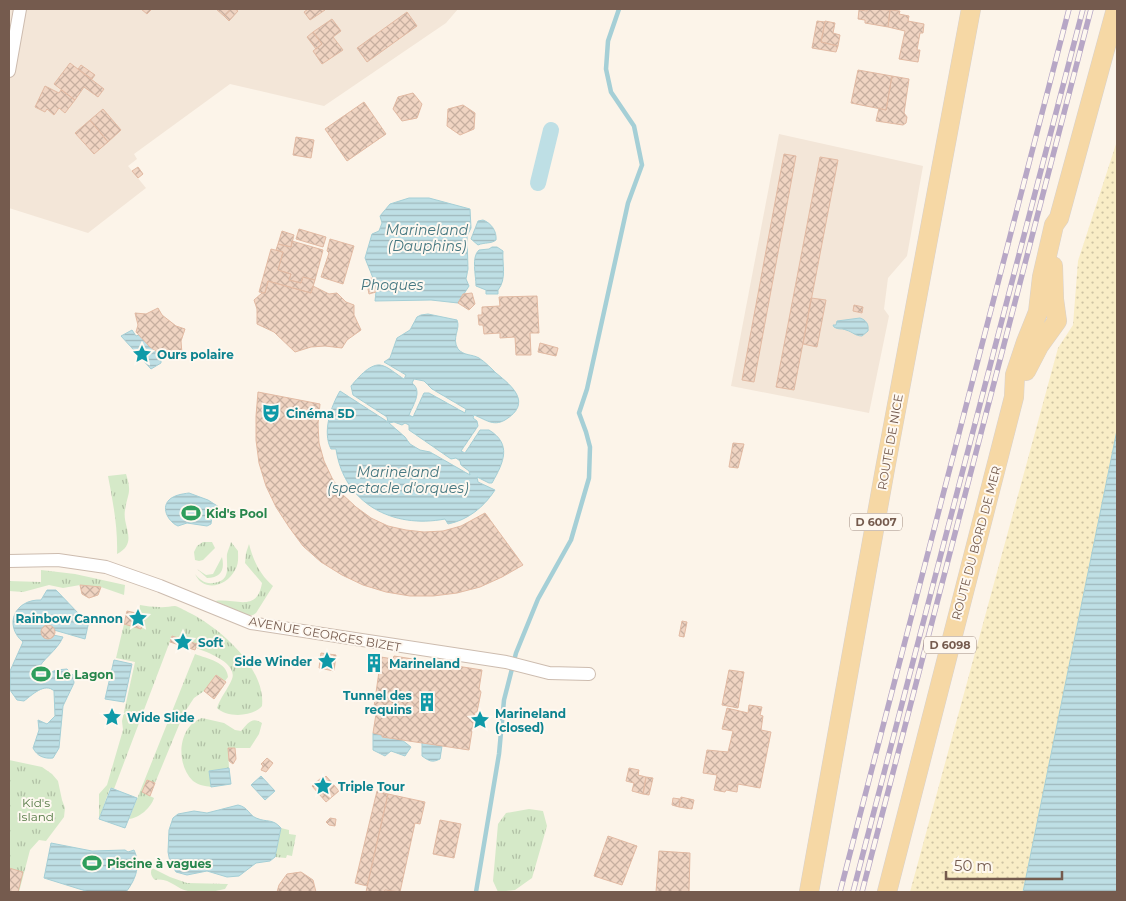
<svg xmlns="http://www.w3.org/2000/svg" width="1126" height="901" font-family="Montserrat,sans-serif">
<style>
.residential{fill:#f3e6d8}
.grass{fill:url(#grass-tufts)}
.sand{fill:url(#sand-dots)}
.water{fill:url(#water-rules);stroke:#a5cfd6;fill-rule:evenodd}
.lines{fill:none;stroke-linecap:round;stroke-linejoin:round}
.stream{stroke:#a5cfd6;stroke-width:4.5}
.canal{stroke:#bedfe5;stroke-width:16}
.building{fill:url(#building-cross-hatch);stroke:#e2baa3}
.street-casing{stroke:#cdbcaf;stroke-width:14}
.primary-casing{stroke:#d8d1cd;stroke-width:20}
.street{stroke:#fff;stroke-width:12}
.primary{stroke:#f6d8a5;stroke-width:19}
.rail-casing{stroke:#b7a7c6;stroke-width:5.5}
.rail{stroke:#fef8f0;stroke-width:4;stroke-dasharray:11;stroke-linecap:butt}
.labels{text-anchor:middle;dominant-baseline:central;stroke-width:4;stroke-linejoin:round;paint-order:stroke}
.shield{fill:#fef8f0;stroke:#9e8a7f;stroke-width:1}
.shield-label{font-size:11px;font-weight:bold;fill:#755b4e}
.culture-label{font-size:12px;font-weight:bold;fill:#0d838f;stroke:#fef8f0;text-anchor:start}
.street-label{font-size:12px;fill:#755b4e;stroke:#fef8f0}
.leisure-label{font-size:12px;font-weight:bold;fill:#27864d;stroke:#fef8f0;text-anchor:start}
.park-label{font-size:12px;fill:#557a46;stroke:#fef8f0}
.water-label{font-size:14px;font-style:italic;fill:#457780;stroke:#fef8f0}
</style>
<defs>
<pattern id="grass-tufts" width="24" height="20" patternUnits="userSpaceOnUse" patternTransform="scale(1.25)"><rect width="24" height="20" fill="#d5e9c8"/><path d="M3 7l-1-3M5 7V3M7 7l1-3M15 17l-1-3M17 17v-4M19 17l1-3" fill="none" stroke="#b1c0a5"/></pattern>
<pattern id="sand-dots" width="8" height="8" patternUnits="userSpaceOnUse" patternTransform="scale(1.25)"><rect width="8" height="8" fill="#f9edc6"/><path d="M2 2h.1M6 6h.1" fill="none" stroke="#cec3a3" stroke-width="1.8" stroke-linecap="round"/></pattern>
<pattern id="water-rules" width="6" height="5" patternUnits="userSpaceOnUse" patternTransform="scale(1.25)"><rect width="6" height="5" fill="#bedfe5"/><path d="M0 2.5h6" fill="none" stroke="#9fb8bc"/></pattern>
<pattern id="building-cross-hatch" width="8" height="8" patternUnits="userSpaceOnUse" patternTransform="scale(1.25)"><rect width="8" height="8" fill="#f0d4c2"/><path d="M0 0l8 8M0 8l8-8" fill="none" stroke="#c7afa0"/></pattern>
</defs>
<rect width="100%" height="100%" fill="#fcf4e9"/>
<!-- residential -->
<path class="residential" d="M9,9H458L446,23L324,106L230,84L134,154L137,159L128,166L146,188L88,233L9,208Z
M779,134L923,166L907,256L888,278L884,309L889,316L869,413L731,386Z"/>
<!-- grass -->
<path class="grass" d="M126,474C132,493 128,492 125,510C122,527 139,542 117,554C118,528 113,502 108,476Z
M203,542H212L215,548L203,560L199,561L195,560L194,552L197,546Z
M231,542L238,551C238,557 239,564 235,570C227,586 204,593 195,574C200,580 205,584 213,583C232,581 226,566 227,554C228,550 230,546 231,542Z
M249,544C253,560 260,575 273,586L256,613L253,615H247L215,601C236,598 257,613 262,583L245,563L246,553Z
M222,557C225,570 221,578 207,578L197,569L206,575L213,574Z
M41,570L75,574L125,585L124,595L101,587L80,585L63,588L49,585L23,592L9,591V581L41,582Z
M140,605C146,606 153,607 159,607C164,608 170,606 175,606C180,607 187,612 192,614C222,630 266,669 262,706C253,717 227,718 217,708C220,698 228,689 232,679C238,663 207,652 196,648L197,644L172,636L114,789L110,788L99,819V794L107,785L123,730L122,721L135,662L116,658L124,624L141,628L145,615L139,613Z
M195,654C208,659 227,662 228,677L225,681L216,675L204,691L194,698L184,713L155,783L147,780L142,792L154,798C151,808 139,818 129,819Z
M202,718L224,723L235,730L241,731C248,723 252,716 262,723L259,734L250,748H228L229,768L209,771L211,787C205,786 198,785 193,781C175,764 178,726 202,718Z
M9,760L42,767L52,774L58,781L62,800L65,808L64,817L46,841L39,840L30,850L19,892H9Z
M529,809L543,811L547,826L532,878L515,890L498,892L493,881L498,824L506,813Z
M281,828L289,830V834L296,835L292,856L287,855L286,858L275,857Z
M152,868L170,877L187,883L228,884L225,889C213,892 200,894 188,891C176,889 169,877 155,880C151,876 150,873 152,868Z"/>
<!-- sand -->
<path class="sand" d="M1117,141V430L1023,892H910L1058,348L1073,325L1078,261Z"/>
<!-- water -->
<path class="water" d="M409,198H429L470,209L471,228L467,236L468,269L466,279L469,286L458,303L431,300L375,301L376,292L373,278L365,258L372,234L379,231L382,223L380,216L390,204Z
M483,220C491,223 497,231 496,240C491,244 485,242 478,245L471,239L478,221Z
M492,247H497L503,251C502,264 507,279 498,290V294H486V290L476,286C476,275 471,257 479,250L489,249Z
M428,314L457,320C461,329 451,338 458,349C464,356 472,354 479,358C485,362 491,368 496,373C512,386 533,403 505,420C493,427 485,419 474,415L473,418L477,421L478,426L461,451L465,453L480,430H489C512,444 504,462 492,483H489L477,477L478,482L495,490C484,507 468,520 448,524L445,519C393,529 344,504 336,449H331C322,432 331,406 340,391L388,422L387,417L353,395L351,386C357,379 369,364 380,365C388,366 397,375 404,379L406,375L384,362L390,358L397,338L410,330L417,317L421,315ZM414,379L424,381L432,389L466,409L465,413L429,393H424L423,395L413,417L409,415C413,405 423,391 412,383ZM394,422L402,425L405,423L409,425V430L451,459L456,458L460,461L461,465L469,471L470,475L430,452L420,450L410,444L405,437L389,423Z
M860,318C866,320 869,324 868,331L862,336C855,336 853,332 846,330C841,328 839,330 834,327L833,325H836L837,321Z
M132,330L136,336L142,334L166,355L161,359V363L151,369L121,336Z
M1117,430V892H1023Z
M189,493L208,500L219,507L212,516L211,524L207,526L187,523L178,526C170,523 160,509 169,500C174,495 182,494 189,493Z
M47,590H56L79,614L89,621L85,639L54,630L49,625L45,626L41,630L42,635L44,638H49L53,635L63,637C57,651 43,658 37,671L47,674L56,670L67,669L73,675L74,683L63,706L59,748L53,758C44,759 37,756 33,748L39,730L38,720L47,724L55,716L54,691C45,682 32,695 24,701L17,700L10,690V671L23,642C3,625 15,599 41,600Z
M114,660L132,664L124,702L105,699Z
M373,733L402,740L411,747L405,756L391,751L385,756L373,750Z
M434,739L436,745L442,746L440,759C432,763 429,761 422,756V743Z
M229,768L231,784L211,787L209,771Z
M261,776L275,791L265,800L251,785Z
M111,788L137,798L125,828L99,819Z
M238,805C248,807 249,815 256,818C268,823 272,818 281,828L275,857L270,861L256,863L239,876L227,877L207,871L187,875L176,872L170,862L168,852L169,830L173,818L178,814L194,811L207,813Z
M51,843L92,851L125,850L128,852L134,850C141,865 136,879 126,892H89L44,878Z"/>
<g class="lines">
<!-- stream -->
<path class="stream" d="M476,892L499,754L504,700L516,653L538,599L571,540L589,478L590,447L586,432L579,413L587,389L628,203L642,165L634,126L611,92L606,69L608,41L619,9"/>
<!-- canal -->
<path class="canal" d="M538,183L551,130"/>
</g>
<!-- building -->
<path class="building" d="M141,9H152L147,14Z
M216,9H231L224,16Z
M231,9H235L238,11L229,21L224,16Z
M308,9H324L325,10L310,20L304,12Z
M867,9L890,10L888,27L865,23V20L858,19L859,10L867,11Z
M890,10L900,11L899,14L909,16L908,21L924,24L923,33H920L917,50H920L918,62L899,59L905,31L888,27Z
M407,12L417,26L367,62L357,48Z
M332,19L341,31L333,37L343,50L322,64L313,51L322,44L313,32Z
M817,21L825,22L821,42L838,46L836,52L812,48Z
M825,21L835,23L833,33L840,35L838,46L821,42Z
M313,32L322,44L316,49L307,37Z
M70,63L104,89L98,97L84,87L75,100L54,84Z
M81,65L95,75L92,79L78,69Z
M858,70L892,76L886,110L851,103Z
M892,76L909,79L904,113L907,117L906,123L903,125L876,121L879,108L886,110Z
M45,86L59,93L61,90L75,100L65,113L59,108L54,115L47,109L45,112L35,107Z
M413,93L422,104L417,118L402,121L393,109L398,97Z
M364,102L386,134L347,161L325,129Z
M463,105L475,113L474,129L460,135L447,126L448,109Z
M103,109L121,130L108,142L90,120Z
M90,120L108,142L94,154L75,133Z
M296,137L314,140L311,158L293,155Z
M784,154L796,156L754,382L742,380Z
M820,157L838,160L794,390L776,387Z
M138,167L143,174L138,178L132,171Z
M299,229L326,237L323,247L296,239Z
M282,231L294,235L291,247L278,244Z
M330,239L354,246L343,284L321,277L329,253L327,251Z
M292,241L323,250L315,280L303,277L301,283L289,280L291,274L278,270L283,252L276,250L278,244L291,247Z
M271,249L283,252L278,270L291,274L289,280L301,283L303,277L315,280L311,293L268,281L265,293L259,292Z
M373,278L376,292L369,294L366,279Z
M268,281L311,293L313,286L329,294L337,293L346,302L354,305V315L361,330L347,340L342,348L325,346L311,347L295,352L274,332L257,324V309L254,300L262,293H265Z
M472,293L475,304L469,310L458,303L463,294Z
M537,296L539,333H530L531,355H516L515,337L500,338V333L484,334L483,325H479L478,315H482V307L500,306L499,297Z
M811,298L826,300L817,347L803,344Z
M854,305L863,307L862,313L853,311Z
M158,308L162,315L176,326L185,329L181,341L182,354H173L167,359L150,347L136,332L138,325L135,313L146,314Z
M540,343L558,348L556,356L538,352Z
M258,392L320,404L318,424L319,443L324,461L332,478L342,494L356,507L371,518L388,526L406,530L424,532L443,531L461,526L485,513L523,565L502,577L480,587L457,593L433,596H410L386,592L363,585L342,575L321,562L303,546L289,527L276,507L266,486L259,463L256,440V416Z
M733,443L744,444L738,468L729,467Z
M80,585L101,587L98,595L89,598L82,594Z
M127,611L145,615L141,629L124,624Z
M682,621L687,622L684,637L679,636Z
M41 632a7 7 0 1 1 14 0a7 7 0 1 1-14 0Z
M172,636L197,644L195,650L170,642Z
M321,653L336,655L334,671L319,668Z
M394,656L482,670L479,689L481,692L477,712H475L469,750L382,737V735L373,733L376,714H373L381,657L393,659Z
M373,658L378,659L376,667L371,666Z
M729,670L744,672L738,708L722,705Z
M216,675L226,682L214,699L204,691Z
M749,705L762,707L760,715L763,716L761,730L771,732L760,788L738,784L737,792L726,790L725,792L714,790L717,775L703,773L707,750L728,752L733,731L722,729L727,708L748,713Z
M108,714L118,716L117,719L108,717Z
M228,748H235L236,759L233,764L229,761Z
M267,758L273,763L266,772L261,770L263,766L261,764Z
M629,768L639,770L638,775L646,777L643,794L632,791L634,783L626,781Z
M326,776L339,791L326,802L312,786L321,778L323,779Z
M646,777L653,778L649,795L643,794Z
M147,780L155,783L150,796L142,792Z
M377,791L388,794L367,886L355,883Z
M388,794L425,802L420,824L415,823L400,892L385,890L384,892H366Z
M681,797L694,800L692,809L679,807Z
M673,798L680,799L679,807L672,805Z
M330,818L336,819L335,826L329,825L326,822Z
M440,820L461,824L454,858L433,854Z
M608,836L637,846L622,885L594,876Z
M659,851L690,853L689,892H656Z
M9,868L23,872L18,892H9Z
M301,872L313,880L316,892H277L279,885L287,874Z"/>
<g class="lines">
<!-- street casing -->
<g class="street-casing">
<path id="street" d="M9,71L20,9
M9,561L58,560L106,567L160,586L251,623L506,662L549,673L589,674"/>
</g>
<!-- primary casing -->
<g class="primary-casing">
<path id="primary" d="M1026,371L1039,346L1057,321L1054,299L1053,266
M809,892L885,469L971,9
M887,892L1014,397L1015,375L1026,342L1038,312L1042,277L1054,225L1059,218L1116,9"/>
</g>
<!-- street -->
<use href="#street" class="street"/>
<!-- primary -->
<use href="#primary" class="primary"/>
<!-- rail casing -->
<g class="rail-casing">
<path id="rail" d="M840,892L1069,9
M853,892L1083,9
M862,892L1091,9"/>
</g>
<!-- rail -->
<use href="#rail" class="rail"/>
</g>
<!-- icons -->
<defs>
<g id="sight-bare" transform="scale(1.5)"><path d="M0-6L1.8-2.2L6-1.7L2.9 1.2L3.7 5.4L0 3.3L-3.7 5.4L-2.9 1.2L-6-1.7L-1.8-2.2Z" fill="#0f9aa8" stroke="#fef8f0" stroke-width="2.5" paint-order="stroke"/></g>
<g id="theatre-bare" transform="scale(1.5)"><path d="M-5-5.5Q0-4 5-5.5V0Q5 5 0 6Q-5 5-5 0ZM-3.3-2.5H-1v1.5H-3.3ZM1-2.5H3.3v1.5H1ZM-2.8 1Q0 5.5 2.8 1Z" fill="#0f9aa8" stroke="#fef8f0" stroke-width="2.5" paint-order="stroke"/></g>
<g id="stadium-bare" transform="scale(1.5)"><path d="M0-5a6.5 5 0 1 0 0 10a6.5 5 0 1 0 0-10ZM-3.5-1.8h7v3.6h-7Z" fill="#2e9e5b" stroke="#fef8f0" stroke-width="2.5" paint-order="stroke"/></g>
<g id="building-bare" transform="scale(1.5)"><path d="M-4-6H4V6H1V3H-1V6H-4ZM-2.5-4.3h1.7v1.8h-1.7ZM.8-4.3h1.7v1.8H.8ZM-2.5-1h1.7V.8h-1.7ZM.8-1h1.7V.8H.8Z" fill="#0f9aa8" stroke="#fef8f0" stroke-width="2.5" paint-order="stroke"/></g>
</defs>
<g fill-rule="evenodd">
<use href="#sight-bare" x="142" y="354"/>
<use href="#theatre-bare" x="271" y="413"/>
<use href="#stadium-bare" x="191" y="513"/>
<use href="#sight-bare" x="138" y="618"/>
<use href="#sight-bare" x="183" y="642"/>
<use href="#sight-bare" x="327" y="661"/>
<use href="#building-bare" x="374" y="663"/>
<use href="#stadium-bare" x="41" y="674"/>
<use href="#building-bare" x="427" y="702"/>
<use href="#sight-bare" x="112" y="717"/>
<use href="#sight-bare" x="480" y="720"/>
<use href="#sight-bare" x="323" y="786"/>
<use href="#stadium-bare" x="92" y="863"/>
</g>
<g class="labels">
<!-- shield labels -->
<g class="shield">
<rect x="850" y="513.5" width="52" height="17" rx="4"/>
<rect x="924" y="636.5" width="52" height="17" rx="4"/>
</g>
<g class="shield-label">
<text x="876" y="522">D 6007</text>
<text x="950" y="645">D 6098</text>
</g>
<!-- culture labels -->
<g class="culture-label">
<text x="157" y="354">Ours polaire</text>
<text x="286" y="413">Cinéma 5D</text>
<text x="123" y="618" text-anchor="end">Rainbow Cannon</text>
<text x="198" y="642">Soft</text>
<text x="312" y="661" text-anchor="end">Side Winder</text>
<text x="389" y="663">Marineland</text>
<text x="412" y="695" text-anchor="end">Tunnel des<tspan x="412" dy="14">requins</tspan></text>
<text x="495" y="713">Marineland<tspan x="495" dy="14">(closed)</tspan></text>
<text x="127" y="717">Wide Slide</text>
<text x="338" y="786">Triple Tour</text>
</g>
<!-- street labels -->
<g class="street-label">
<text transform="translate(890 442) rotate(-80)">ROUTE DE NICE</text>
<text transform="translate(976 543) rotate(-75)">ROUTE DU BORD DE MER</text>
<text transform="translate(325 634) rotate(10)">AVENUE GEORGES BIZET</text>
</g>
<!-- leisure labels -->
<g class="leisure-label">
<text x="206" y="513">Kid's Pool</text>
<text x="56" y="674">Le Lagon</text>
<text x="107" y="863">Piscine à vagues</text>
</g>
<!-- park labels -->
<g class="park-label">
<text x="36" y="802">Kid's<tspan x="36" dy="14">Island</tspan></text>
</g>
<!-- water labels -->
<g class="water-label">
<text x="427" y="230">Marineland<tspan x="427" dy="16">(Dauphins)</tspan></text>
<text x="392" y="285">Phoques</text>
<text x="398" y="472">Marineland<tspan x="398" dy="16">(spectacle d'orques)</tspan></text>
</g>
</g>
<!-- border -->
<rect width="1126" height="901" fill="none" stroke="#755b4e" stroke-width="20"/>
<!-- scale -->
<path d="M946 871v8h116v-8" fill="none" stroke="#755b4e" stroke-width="2.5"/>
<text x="954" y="871" font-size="15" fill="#755b4e" stroke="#fef8f0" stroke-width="4" paint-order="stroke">50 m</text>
</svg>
